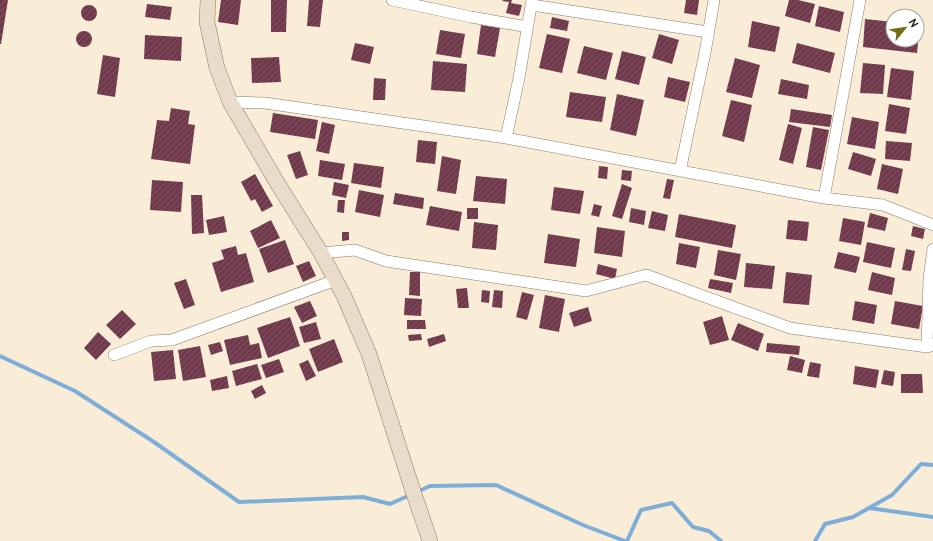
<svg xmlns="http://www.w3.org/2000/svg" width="933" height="541" font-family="Overpass,sans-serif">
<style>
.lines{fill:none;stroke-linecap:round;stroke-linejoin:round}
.stream{stroke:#7eaed8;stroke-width:4}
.building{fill:url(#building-hatch)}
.street-casing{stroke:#867b68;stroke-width:12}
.secondary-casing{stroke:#867b68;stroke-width:16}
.street{stroke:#fff;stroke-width:11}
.secondary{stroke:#e9dcca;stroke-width:15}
</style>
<defs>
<pattern id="building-hatch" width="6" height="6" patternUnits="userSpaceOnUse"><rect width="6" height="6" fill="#713a4c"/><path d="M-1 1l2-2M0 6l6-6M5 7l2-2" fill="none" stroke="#805462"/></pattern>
</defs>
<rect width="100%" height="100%" fill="#f9edd8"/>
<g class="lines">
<!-- stream -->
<path class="stream" d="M0,356L75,391L154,442L239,502L363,497L390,504L430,486L496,485L583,525L625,541
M869,508L933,517
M627,541L641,510L672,503L693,527L709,531L721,541
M815,541L825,524L853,517L892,495L921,464L933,465"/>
</g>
<!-- building -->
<path class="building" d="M0,0H8L1,44H0Z
M221,0H241L238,25L218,22Z
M271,0H287L286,32H271Z
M309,0H323L320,27L307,26Z
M503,0H512L511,3L522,5L519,16L506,13L509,2L502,1Z
M686,0H699L697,15L684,13Z
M789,0H798L815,4L810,23L785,16Z
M147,4L172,7L170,20L145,17Z
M81 13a8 8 0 1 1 16 0a8 8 0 1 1-16 0Z
M819,6L844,12L840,32L815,26Z
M552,17L569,21L567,31L550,28Z
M865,19L893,22V40H917V24H920L917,53L863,47Z
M752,21L780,27L775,52L748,47Z
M481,25L500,28L495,57L477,54Z
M440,30L465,34L461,58L436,54Z
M76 39a8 8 0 1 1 16 0a8 8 0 1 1-16 0Z
M547,34L570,39L562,73L539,68Z
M659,34L679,40L672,64L652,58Z
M145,35L182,37L181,61L144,59Z
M355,43L374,47L370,64L351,60Z
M797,43L835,53L830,73L792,63Z
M584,46L613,53L606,80L577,73Z
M622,51L646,57L639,85L615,79Z
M103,55L120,58L115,97L97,94Z
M279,57L281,82L252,83L251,58Z
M735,58L760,65L752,98L726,92Z
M433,61L467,64L465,92L431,90Z
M863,63L885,65L883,94L860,93Z
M891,68L914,71L911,100L887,97Z
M668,77L690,82L685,102L664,97Z
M374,78L386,79L385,100H373Z
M781,79L809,85L807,99L778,94Z
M570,92L606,97L602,122L566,117Z
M617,94L644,100L636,136L610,130Z
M731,100L752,105L744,142L722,136Z
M889,104L910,108L906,134L885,131Z
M171,108L190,111L188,124L195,125L190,164L151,159L157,120L169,121Z
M791,109L832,115L830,127L789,122Z
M273,113L318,120L315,139L270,132Z
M852,117L879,122L875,149L847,144Z
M322,122L335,125L329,154L316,151Z
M788,124L802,128L793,164L779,160Z
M813,127L829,130L821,170L806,167Z
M418,140L437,142L435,164L416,162Z
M886,141L912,143L910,161L885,159Z
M300,151L308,175L296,179L287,155Z
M853,152L876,159L871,176L848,169Z
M442,156L461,160L456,194L437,191Z
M320,160L345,164L342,180L318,176Z
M354,163L384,167L381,188L351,183Z
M882,164L903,169L898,194L877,189Z
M599,166L608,167L607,179L598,178Z
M622,170L632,171L631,181L621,180Z
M255,174L273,206L262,212L255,199L251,201L241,182Z
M476,176L507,179L505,204L473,201Z
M667,179L674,180L670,199L663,198Z
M152,180L183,182L181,212L150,210Z
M334,182L349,185L346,198L332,195Z
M622,184L632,188L622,219L612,216Z
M554,187L584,191L580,214L551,210Z
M359,190L384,195L380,217L355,212Z
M395,193L424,198L423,209L393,204Z
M191,195H202L204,233L192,234Z
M338,200H345L344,213L337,212Z
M594,204L602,206L599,217L591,215Z
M430,206L462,212L459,231L426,225Z
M467,208H478V219H467Z
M631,208L646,211L644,225L629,222Z
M652,211L668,215L665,231L648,228Z
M870,213L888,218L885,231L867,227Z
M679,214L736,225L732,248L675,237Z
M224,216L227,232L209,235L206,220Z
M843,218L865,222L861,245L839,241Z
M271,220L280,238L258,248L250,231Z
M788,220L809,222L807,241L786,239Z
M474,222L498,225L496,250L472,248Z
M913,226L925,229L923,239L911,236Z
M597,227L625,231L622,257L594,253Z
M342,232H349V240L342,241Z
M548,234L580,239L576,267L544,263Z
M285,240L294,264L268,273L259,249Z
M867,242L895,248L891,268L863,262Z
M679,243L700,247L696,268L676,264Z
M236,246L238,255L246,253L254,282L221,292L212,263L224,259L221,250Z
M906,249L915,251L911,271L902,270Z
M718,250L741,254L736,280L714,275Z
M838,252L860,257L856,273L834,268Z
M309,261L316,276L303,282L296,266Z
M746,263L775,266L772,289L744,287Z
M598,264L617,269L615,279L596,274Z
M410,272H420V296L409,295Z
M786,272L812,275L809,305L783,303Z
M872,272L895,278L892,295L868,290Z
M186,279L195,305L184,309L174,283Z
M710,279L733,283L731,293L708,288Z
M467,288L469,308H458L456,289Z
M482,290L490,291L489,303L481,302Z
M494,290L503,291L502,308L492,307Z
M522,292L534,295L527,320L516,317Z
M545,295L565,299L559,332L539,328Z
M405,298L422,299L421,316L404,315Z
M310,301L317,316L302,323L294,307Z
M855,301L877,305L874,324L852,320Z
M895,301L923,306L919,329L891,324Z
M588,307L592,321L574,327L569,313Z
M122,310L136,324L120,339L106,325Z
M722,316L729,340L710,345L703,322Z
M290,317L300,346L268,358L257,328Z
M407,320H425L426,329H407Z
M316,322L321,339L304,343L299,327Z
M738,323L764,334L758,351L731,340Z
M98,332L111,344L96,360L84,348Z
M421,334L422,340L409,341L408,335Z
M444,334L446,341L429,347L427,339Z
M248,335L250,345L259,343L262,358L230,365L224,340Z
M334,339L343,362L318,372L309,349Z
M220,342L223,351L211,355L208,345Z
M767,343L800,346L799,355L766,352Z
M200,346L206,377L183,381L178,350Z
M173,350L176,379L154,381L151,352Z
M790,356L805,360L802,373L787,370Z
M279,359L284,372L266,378L261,365Z
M308,360L316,376L306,381L299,364Z
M810,362L821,364L819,378L807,376Z
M257,364L262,379L236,386L232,371Z
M855,366L879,370L876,388L853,384Z
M884,370L895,372L893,386L881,384Z
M901,374H922L923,393H901Z
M227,376L229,388L212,391L210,380Z
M262,385L266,393L255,399L251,391Z"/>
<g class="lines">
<!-- street casing -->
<g class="street-casing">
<path id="street" d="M392,0L471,17L528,27
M532,5L708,32
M230,102L265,103L506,138L824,198L883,205L933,225
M506,138L519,78L532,0
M680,171L705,53L714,0
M824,198L842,100L860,0
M321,253L355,250L386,261L586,291L646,275L790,328L927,347L933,345
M927,347L929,279L933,249
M114,355L151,341L172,340L336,280"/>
</g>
<!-- secondary casing -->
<g class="secondary-casing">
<path id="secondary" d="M208,0L207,22L217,68L230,102L276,181L321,253L344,296L369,354L412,488L430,541"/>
</g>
<!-- street -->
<use href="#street" class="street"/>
<!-- secondary -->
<use href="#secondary" class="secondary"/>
</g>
<!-- north arrow -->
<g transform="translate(905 28) rotate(60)"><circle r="19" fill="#ffffff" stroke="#a5a4a1"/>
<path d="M0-3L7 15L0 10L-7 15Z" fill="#6f6f11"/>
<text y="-6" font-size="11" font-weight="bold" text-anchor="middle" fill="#1f1b13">N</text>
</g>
</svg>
